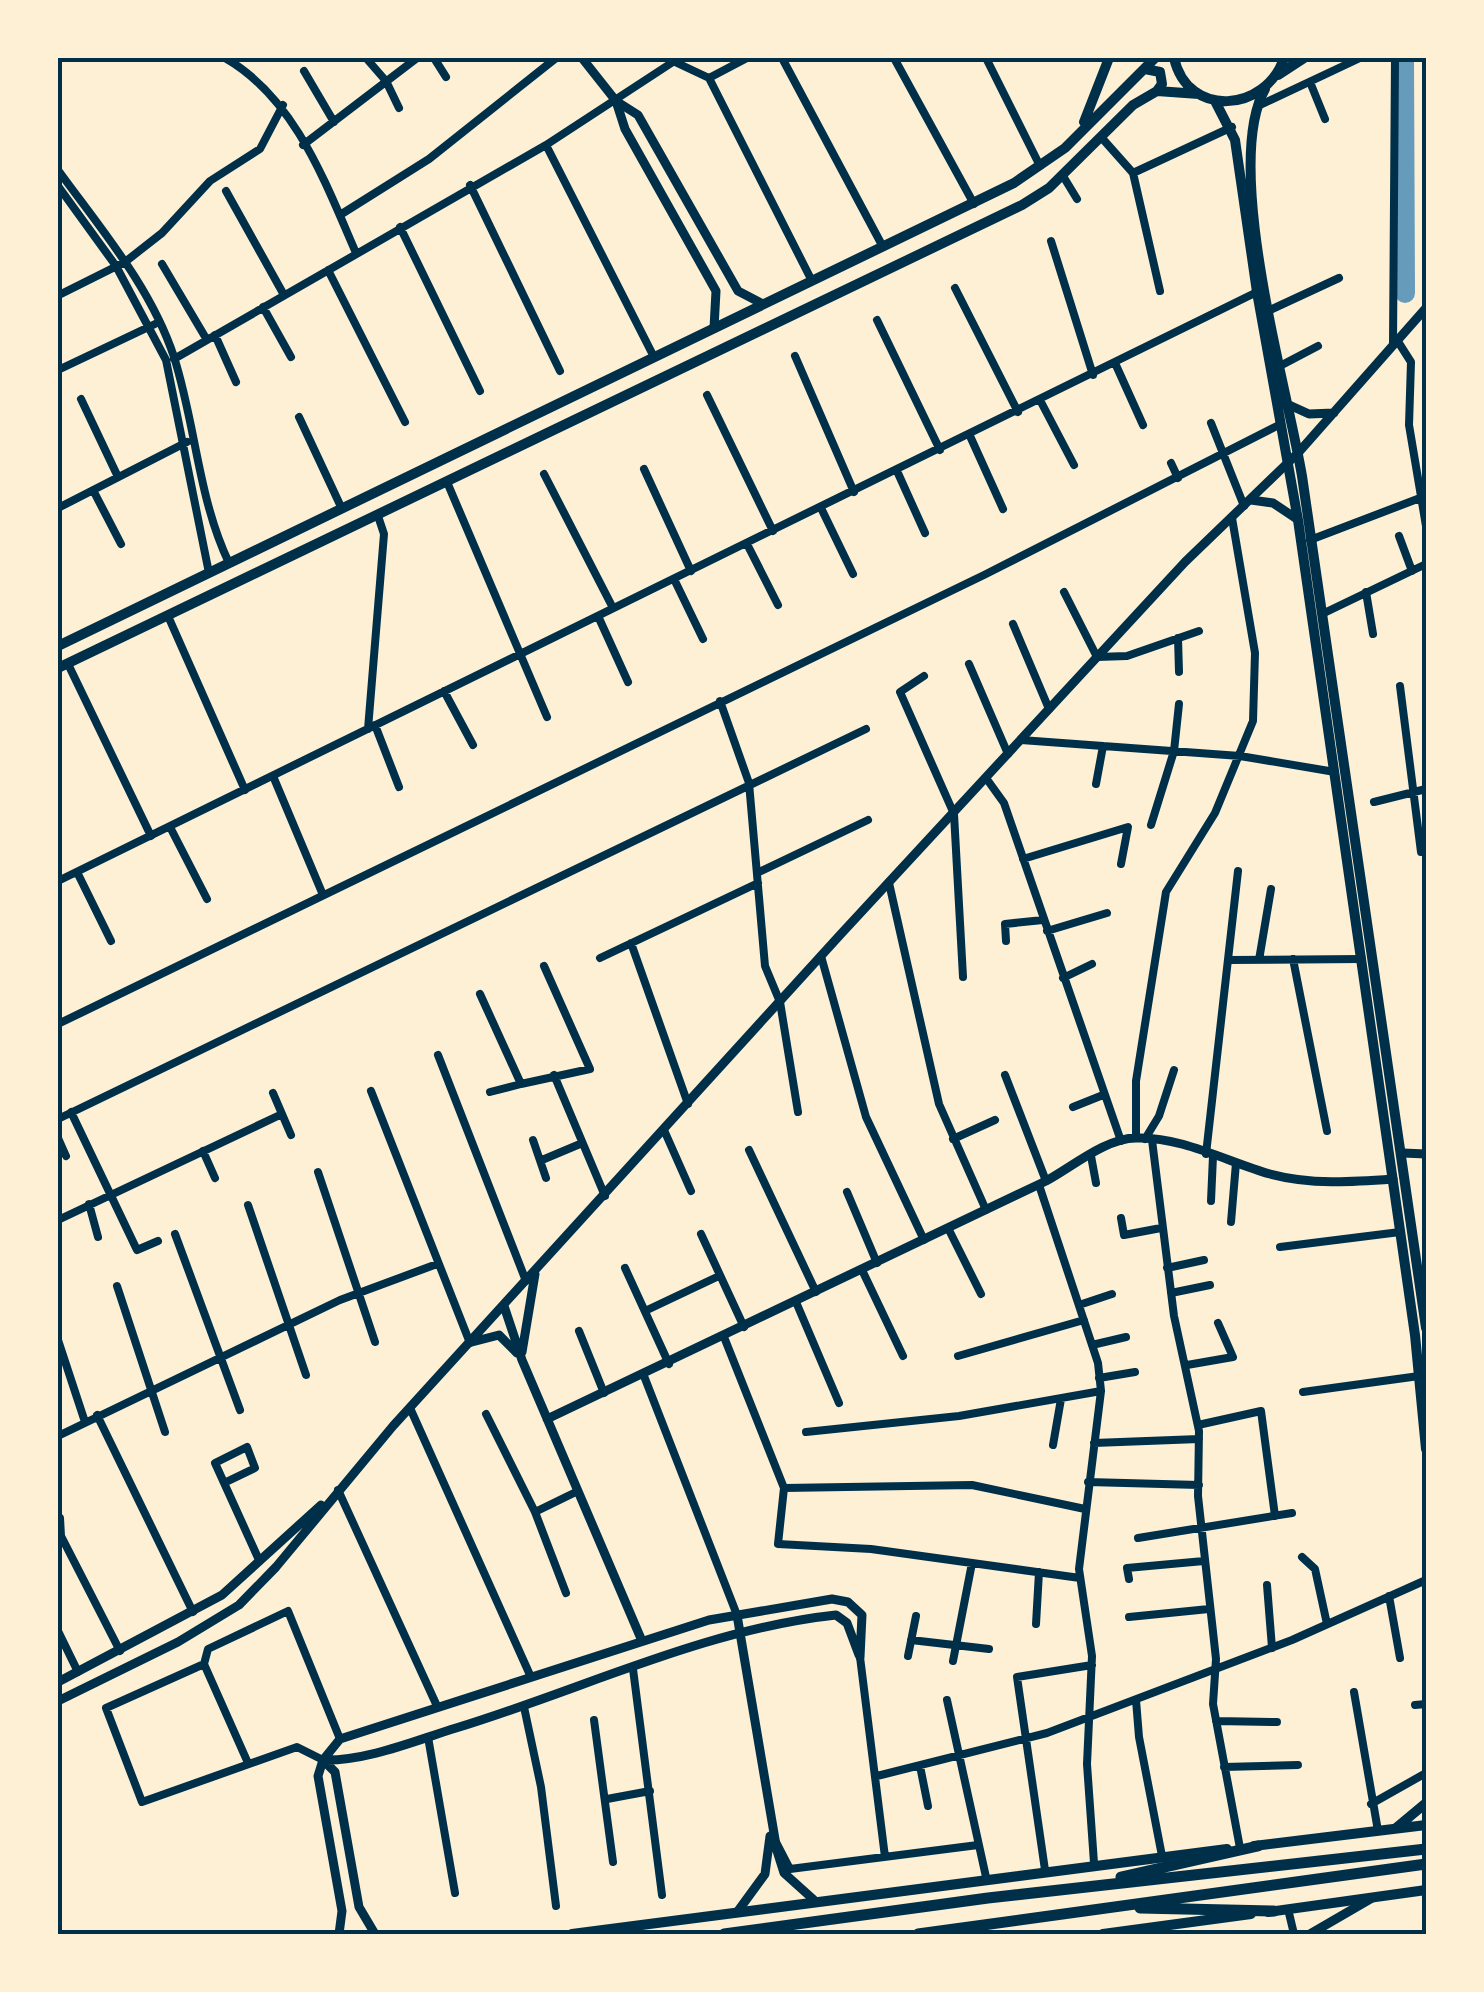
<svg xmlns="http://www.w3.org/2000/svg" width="1484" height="1992" font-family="Raleway,sans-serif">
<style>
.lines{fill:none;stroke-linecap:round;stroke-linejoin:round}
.river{stroke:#669bbc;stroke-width:20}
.minor{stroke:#003049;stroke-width:8}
.tertiary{stroke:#003049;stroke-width:9}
.secondary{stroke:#003049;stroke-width:10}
.primary{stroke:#003049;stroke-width:11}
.neatline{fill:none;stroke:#003049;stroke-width:4}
</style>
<rect width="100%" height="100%" fill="#fdf0d5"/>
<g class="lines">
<!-- river -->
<path class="river" d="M1404,58L1405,293"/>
<!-- minor -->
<path class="minor" d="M225,58C295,98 325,182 356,253
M366,58L386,81L399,108
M434,58L446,77
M782,58L883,247
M894,58L974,204
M986,58L1040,166
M675,62L709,78L812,281
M304,71L334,122
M709,78L747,58
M1310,82L1325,119
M1258,106L1360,58
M1101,137L1133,173L1160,291
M303,145L417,58
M546,145L654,357
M58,170C100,228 151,287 174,357C196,426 198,498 229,563
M1133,173L1232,127
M1063,176L1077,199
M470,185L560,371
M58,186L116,266L166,360L209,573
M226,191L284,295
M340,215L429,159L556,58
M400,227L480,391
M1051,241L1093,375
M162,264L207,340
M328,270L405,422
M955,288L1018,412
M61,294L125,262L162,233L210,181L260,149L283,105
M263,307L291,357
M1426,309V122
M1270,310L1339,278
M877,320L940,450
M215,335L236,382
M1397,340L1411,362L1409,425L1426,526
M1393,345L1395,58
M795,356L854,492
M174,359L546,145L679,58
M1115,363L1143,425
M1278,367L1318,346
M58,370L155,324
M707,395L773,531
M81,399L118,477
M1041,402L1074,465
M299,417L342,509
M1211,423L1244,506
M970,436L1003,509
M1171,463L1178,478
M644,469L691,571
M897,471L925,533
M544,474L613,608
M447,482L547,717
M93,490L121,544
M58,508L187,442
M821,508L853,574
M1399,536L1412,571
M1310,540L1420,498
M747,544L778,605
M674,579L703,639
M1064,592L1097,657L1127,656L1199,631
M1366,592L1373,634
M1322,614L1426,564
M168,616L245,790
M598,616L628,682
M1013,624L1049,709
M1178,638L1179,672
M68,664L151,836
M969,664L1008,754
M924,676L900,692L954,814L963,977
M1400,686L1421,852
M444,691L473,745
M720,701L749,783L765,966L780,1002L798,1112
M375,725L399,787
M368,729L384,534L378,516
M1021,740L1240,756L1335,772
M273,776L323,895
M986,778L1004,803L1121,1141
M1096,784L1103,746
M1374,802L1426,789
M1151,825L1174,751L1179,704
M170,827L207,899
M1023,859L1128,827L1121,864
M77,872L111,941
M759,872L868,820
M58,881L1261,290
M889,883L939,1104L986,1210
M1047,931L1107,913
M1006,941L1005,924L1043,920
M631,943L688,1104
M821,956L866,1117L924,1240
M600,958L758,883
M1293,959L1327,1131
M1228,960L1362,959
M1259,960L1271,889
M1063,978L1092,964
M480,994L521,1084L590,1069L544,966
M58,1024L984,575L1279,425
M438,1055L526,1281
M554,1075L605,1196
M1005,1075L1046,1181
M371,1091L470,1343
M490,1092L521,1084
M273,1093L291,1135
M1073,1107L1103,1095
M71,1112L137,1250L158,1241
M58,1119L866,729
M664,1130L691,1191
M58,1138L66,1156
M1136,1138V1081L1166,892L1215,813L1253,721L1255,653L1232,518
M953,1139L995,1120
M1145,1139L1159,1116L1174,1070
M533,1140L546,1178
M1152,1140L1174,1316L1199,1431L1198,1496L1216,1659L1213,1704L1240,1848
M749,1150L816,1292
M203,1151L215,1178
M1206,1154L1238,871
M1091,1156L1096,1183
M542,1160L580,1144
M318,1172L375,1342
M1039,1185L1098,1363L1101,1391L1079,1569L1092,1656L1087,1764L1094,1863
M847,1192L877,1263
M1211,1201L1213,1156
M89,1204L98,1237
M248,1205L306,1375
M1121,1218L1124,1235L1161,1228
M58,1220L282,1114
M1231,1222L1236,1163
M948,1228L981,1294
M175,1234L240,1410
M701,1234L744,1327
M1280,1247L1400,1232
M625,1268L669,1364
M1167,1268L1204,1260
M862,1270L903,1356
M117,1286L165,1432
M1171,1293L1210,1285
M796,1302L839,1403
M1079,1305L1112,1294
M645,1311L719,1276
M579,1331L604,1393
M724,1337L784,1488L778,1544L871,1549L1080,1578
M58,1340L85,1422
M1092,1345L1126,1337
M958,1356L1084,1320
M1187,1365L1233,1357L1218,1323
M644,1376L737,1615
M1099,1378L1135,1372
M1303,1392L1419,1376
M410,1408L530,1675
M486,1414L535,1512L566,1593
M97,1415L193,1612
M1198,1425L1261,1411L1275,1516
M806,1432L959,1416L1101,1391
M58,1436L340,1300L437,1264
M1094,1443L1199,1439
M1053,1445L1061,1399
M1088,1482L1199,1485
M224,1483L255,1468L247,1447L215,1463L259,1560
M784,1488L972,1485L1085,1509
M338,1490L437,1706
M535,1512L578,1491
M60,1518L61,1536L120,1651
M1138,1538L1292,1513
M1302,1557L1315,1569L1327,1624
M1129,1579L1127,1568L1204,1561
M1267,1585L1272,1648
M1389,1596L1400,1658
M1129,1617L1209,1609
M1036,1624L1039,1572
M58,1631L78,1672
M911,1640L989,1649
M908,1656L916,1616
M860,1657L885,1857
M953,1661L972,1563
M204,1664L248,1763
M633,1669L662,1895
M1354,1692L1378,1831
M947,1700L986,1877
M1136,1700L1139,1737L1162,1856
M1415,1705L1426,1704
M524,1707L541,1787L556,1906
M594,1720L613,1862
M1216,1721L1277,1722
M428,1737L455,1893
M323,1760L297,1747L142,1802L106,1708L204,1664L208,1649L288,1611L340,1739
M920,1766L928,1806
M1224,1767L1298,1765
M877,1776L1047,1733L1292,1640L1426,1580
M607,1799L650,1791
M1371,1804L1426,1773
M776,1842L790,1869L978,1845
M1045,1870L1017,1677L1092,1665
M1288,1909L1294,1934"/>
<!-- tertiary -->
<path class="tertiary" d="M582,58L616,101
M714,328L716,291L625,129L616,101L638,115L738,291L763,304
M1287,404L1309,414L1334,413
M1251,500L1273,503L1297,519
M1403,1153L1426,1154
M504,1306L522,1360L642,1641
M472,1342L499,1335L517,1353
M522,1352L535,1274
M547,1419L1046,1181C1072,1167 1106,1138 1136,1138C1180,1136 1228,1162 1270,1174C1311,1185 1352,1182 1393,1179
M737,1615L777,1851L784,1873L814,1900
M58,1682L222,1595L321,1505
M58,1701L178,1642L239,1605L276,1567L393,1426L840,935L1185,562L1298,453L1426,308
M323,1760C367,1761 414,1741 456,1728C581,1690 705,1629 836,1615L847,1623L859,1655
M323,1760L335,1772L359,1907L375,1934
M738,1911L765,1874L770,1836
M339,1934L342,1911L318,1776L323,1760L340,1739L709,1620L832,1599L848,1602L862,1615L860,1657
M1310,1934L1372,1898"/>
<!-- secondary -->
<path class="secondary" d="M1174,58C1188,119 1266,112 1284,58
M1145,69L1160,72L1162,84L1157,91
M1278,75L1304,58
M1265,89C1222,165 1287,387 1302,476L1426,1328
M1215,101L1235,140L1257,292L1298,520L1415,1335L1426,1449
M1084,122L1109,58
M58,646L1014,183L1065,148L1155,58
M58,668L1022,205L1049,188L1133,105L1157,91L1199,94
M1396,1828L1426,1803
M1254,1846L1426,1825
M1268,1912L1426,1890
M572,1934L1227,1849
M1103,1934L1251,1914"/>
<!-- primary -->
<path class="primary" d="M1121,1877L1258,1846
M1140,1908L1274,1911
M724,1934L988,1898L1426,1849
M918,1934L1426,1864"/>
</g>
<!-- border -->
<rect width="1484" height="1992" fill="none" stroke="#fdf0d5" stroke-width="120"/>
<rect x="60" y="60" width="1364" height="1872" class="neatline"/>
</svg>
